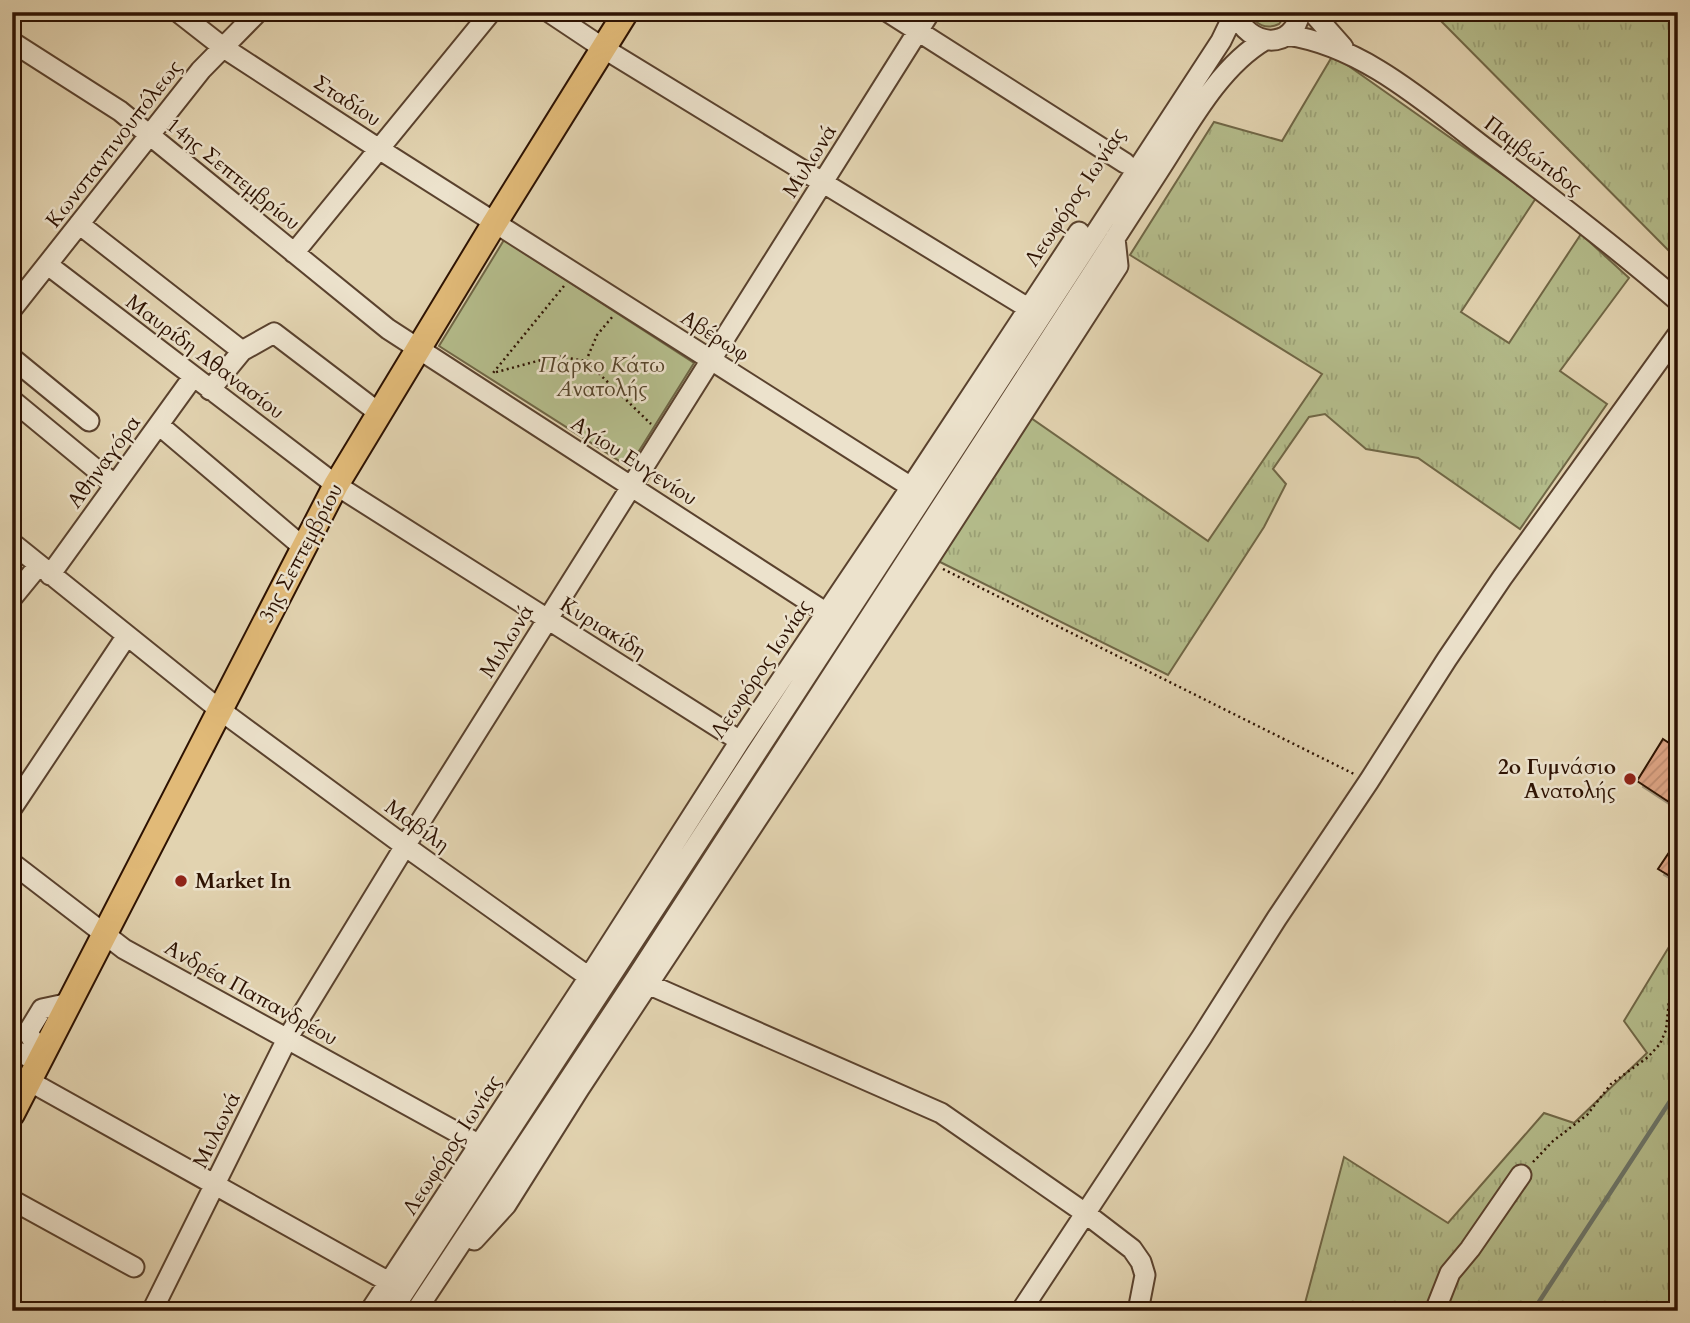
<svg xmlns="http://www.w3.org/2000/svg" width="1690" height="1323" font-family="Cardo,serif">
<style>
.grass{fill:url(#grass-tufts);stroke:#706746;stroke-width:2}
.park{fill:#b4bc8b;stroke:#706746;stroke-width:2}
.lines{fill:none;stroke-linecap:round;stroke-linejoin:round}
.stream{stroke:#6b7569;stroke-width:4.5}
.building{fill:url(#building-hatch);stroke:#2d1202;stroke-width:2;filter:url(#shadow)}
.minor-casing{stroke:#5a422e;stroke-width:23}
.major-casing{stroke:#2d1202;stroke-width:28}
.path{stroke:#2d1202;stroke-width:2.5;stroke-dasharray:2 3.5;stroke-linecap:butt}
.minor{stroke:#ece2cc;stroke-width:19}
.major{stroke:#e1ba78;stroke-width:24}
.poi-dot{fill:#8f2418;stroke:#ece2cc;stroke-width:2.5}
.labels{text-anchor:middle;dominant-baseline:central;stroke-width:5;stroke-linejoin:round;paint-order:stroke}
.street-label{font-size:21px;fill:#2d1202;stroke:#ece2cc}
.park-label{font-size:21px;font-style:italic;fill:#56452b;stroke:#ece2cc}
.poi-label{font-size:21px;font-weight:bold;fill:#2d1202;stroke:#ece2cc;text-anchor:end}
</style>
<defs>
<pattern id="grass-tufts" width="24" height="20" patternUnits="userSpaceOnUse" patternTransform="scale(1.75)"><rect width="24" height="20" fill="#b4bc8b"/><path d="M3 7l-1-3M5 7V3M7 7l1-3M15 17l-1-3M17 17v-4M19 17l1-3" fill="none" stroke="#9ba176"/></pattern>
<pattern id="building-hatch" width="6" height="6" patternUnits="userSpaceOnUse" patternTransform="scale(1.75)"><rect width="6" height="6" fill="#dea585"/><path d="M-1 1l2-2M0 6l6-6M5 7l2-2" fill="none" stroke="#bf8d71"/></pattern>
<filter id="shadow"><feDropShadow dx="6" dy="6" stdDeviation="0" flood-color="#0004"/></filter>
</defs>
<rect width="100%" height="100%" fill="#e2d3b0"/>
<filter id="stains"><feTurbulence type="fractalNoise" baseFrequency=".00286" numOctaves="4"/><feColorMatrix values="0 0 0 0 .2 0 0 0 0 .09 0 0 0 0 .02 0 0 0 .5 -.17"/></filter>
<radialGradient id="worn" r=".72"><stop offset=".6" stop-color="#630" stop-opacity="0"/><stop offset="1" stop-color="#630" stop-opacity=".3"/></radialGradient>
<!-- grass -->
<path class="grass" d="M1250,12H1288L1279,24C1266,30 1255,25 1250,12Z
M1432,12H1678V260Z
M1333,55L1536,198L1461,312L1509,343L1581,234L1629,278L1560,371L1607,404L1520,529L1418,458L1366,449L1325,414L1309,417L1273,469L1286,484L1264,527L1168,675L934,559L1028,416L1208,541L1322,374L1130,255L1214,122L1282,141Z
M1678,932V1311H1312L1304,1307L1344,1157L1448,1223L1544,1113L1574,1123L1647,1053L1624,1021Z"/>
<!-- park -->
<path class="park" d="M504,240L694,363L629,467L439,346Z"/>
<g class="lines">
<!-- stream -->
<path class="stream" d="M1533,1311L1678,1089"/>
</g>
<!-- building -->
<path class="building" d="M1663,739L1678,749V808L1637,781Z
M1678,839V881L1658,869Z"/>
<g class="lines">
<!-- minor casing -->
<g class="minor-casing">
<path id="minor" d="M178,12L224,48L379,149L911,487
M549,12L603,48L1028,308
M888,12L1125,163
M1235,12C1248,48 1294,51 1300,12
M1312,12L1343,47
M1287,35C1364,46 1428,105 1489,151C1553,199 1617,248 1678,301
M12,42L120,111L388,329L825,612
M79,224L242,351
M294,253L491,12
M48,265L336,485L740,741
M12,309L201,70L258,12
M12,358L89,421
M210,390L242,351L274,333L379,413
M12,400L115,485
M159,425L303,547
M12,543L220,710L405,846L589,977
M50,575L193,377
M12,598L39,565
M12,808L126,637
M12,863L124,949L480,1145
M650,985L941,1113L1085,1213L1132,1249L1141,1262L1145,1275L1138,1311
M12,1049L39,1062
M42,1057L28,1032L42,1009L70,1003
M29,1081L389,1282
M12,1200L134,1267
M474,1240L506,1205L579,1089L927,562L1118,266L1115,238
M152,1311L287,1039L405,846L930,12
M370,1311L589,977L740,741L911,487L1079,232
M392,1311L1221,41L1235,12
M416,1311L636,978L1156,175C1186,130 1217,68 1265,40
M1021,1311L1201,1038L1277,918L1369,781L1447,659L1502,578L1678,334
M1435,1311L1450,1273L1470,1249L1521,1175"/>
</g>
<!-- major casing -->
<g class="major-casing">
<path id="major" d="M12,1114L336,485L494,224L626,12"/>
</g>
<!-- path -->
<path class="path" d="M564,286L493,373L556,356L586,361L651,424
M586,361L597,335L613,316
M943,569L1354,774
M1533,1162L1553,1141L1587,1115L1611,1084L1648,1057L1660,1044L1666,1030L1670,992L1678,976"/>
<!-- minor -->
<use href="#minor" class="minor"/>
<!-- major -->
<use href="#major" class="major"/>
</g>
<!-- markers -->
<g class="poi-dot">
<circle cx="1630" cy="779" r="7"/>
<circle cx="181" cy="881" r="7"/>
</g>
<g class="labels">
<!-- street labels -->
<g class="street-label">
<text transform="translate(347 101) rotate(33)">Σταδίου</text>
<text transform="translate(114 144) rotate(-52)">Κωνσταντινουπόλεως</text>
<text transform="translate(1533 156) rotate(37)">Παμβώτιδος</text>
<text transform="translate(810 161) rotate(-58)">Μυλωνά</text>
<text transform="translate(233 174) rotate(39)">14ης Σεπτεμβρίου</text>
<text transform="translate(1075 197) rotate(-56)">Λεωφόρος Ιωνίας</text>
<text transform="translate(715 336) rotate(32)">Αβέρωφ</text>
<text transform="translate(205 357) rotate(37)">Μαυρίδη Αθανασίου</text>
<text transform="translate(634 461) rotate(33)">Αγίου Ευγενίου</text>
<text transform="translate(104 462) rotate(-54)">Αθηναγόρα</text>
<text transform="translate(301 553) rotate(-62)">3ης Σεπτεμβρίου</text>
<text transform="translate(603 628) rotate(32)">Κυριακίδη</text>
<text transform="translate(507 641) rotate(-58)">Μυλωνά</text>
<text transform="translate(761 669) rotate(-56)">Λεωφόρος Ιωνίας</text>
<text transform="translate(417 826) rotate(36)">Μαβίλη</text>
<text transform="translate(251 993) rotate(29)">Ανδρέα Παπανδρέου</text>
<text transform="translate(217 1130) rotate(-64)">Μυλωνά</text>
<text transform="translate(452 1145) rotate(-57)">Λεωφόρος Ιωνίας</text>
</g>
<!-- park labels -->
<g class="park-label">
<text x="602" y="365">Πάρκο Κάτω<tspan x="602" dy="24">Ανατολής</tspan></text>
</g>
<!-- poi labels -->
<g class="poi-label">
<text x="1616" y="767">2ο Γυμνάσιο<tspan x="1616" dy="24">Ανατολής</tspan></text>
<text x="195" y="881" text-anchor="start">Market In</text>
</g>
</g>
<!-- margin -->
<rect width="1690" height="1323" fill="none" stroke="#e2d3b0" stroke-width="42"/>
<rect x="14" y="14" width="1662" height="1295" fill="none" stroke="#2d1202" stroke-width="3.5"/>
<rect x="21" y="21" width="1648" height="1281" fill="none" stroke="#2d1202" stroke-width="2"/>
<rect width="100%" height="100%" filter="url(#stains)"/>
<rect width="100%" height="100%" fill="url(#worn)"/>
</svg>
